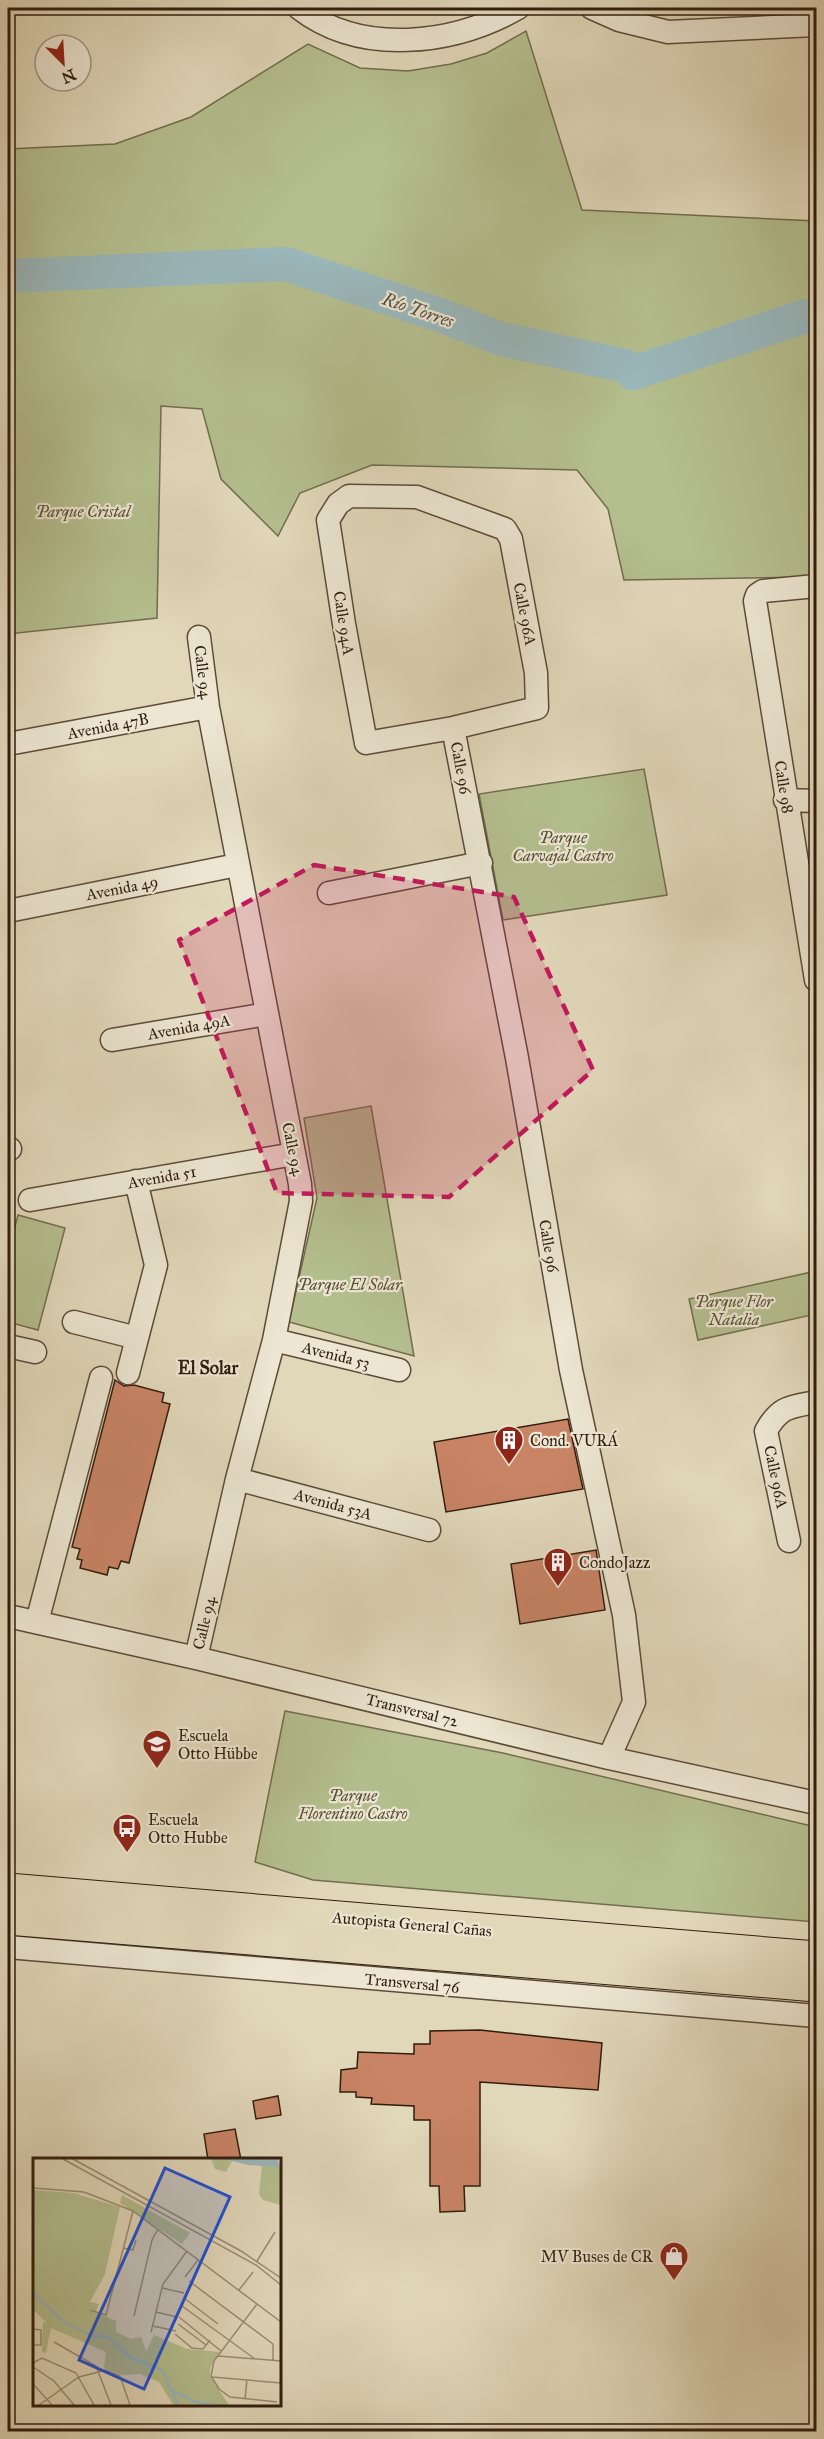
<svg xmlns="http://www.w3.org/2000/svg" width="824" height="2439" font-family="'IM FELL Great Primer',serif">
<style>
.green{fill:#b4be8e;stroke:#726d4e;stroke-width:1.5}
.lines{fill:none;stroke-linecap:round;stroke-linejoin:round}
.river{stroke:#9ab7bb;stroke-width:34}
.building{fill:#c88465;stroke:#311c0e;stroke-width:1.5}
.street-casing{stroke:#5d4b39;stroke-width:25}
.highway-casing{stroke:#311c0e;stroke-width:35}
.street{stroke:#ece6d2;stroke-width:22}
.highway{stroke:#e1d8ba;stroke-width:33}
.marked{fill:#c2185b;fill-opacity:0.2;stroke:#c2185b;stroke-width:4.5;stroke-dasharray:12 8;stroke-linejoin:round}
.labels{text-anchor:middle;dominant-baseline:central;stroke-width:4.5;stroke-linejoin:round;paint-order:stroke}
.park-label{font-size:16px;font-style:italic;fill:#584d34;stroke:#ece6d2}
.street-label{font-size:16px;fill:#311c0e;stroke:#ece6d2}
.poi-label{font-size:16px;fill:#311c0e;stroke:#ece6d2;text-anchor:start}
.water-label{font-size:18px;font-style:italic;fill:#504a42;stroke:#ece6d2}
.neighbourhood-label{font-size:18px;font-weight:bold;fill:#311c0e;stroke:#ece6d2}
.inset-river{fill:none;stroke:#9ab7bb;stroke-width:3}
.inset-road{fill:none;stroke:#9b8d75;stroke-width:1.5}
.view{fill:#1d4ed8;fill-opacity:0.15;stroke:#1d4ed8;stroke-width:3}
.inset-edge{fill:none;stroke:#311c0e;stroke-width:3}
</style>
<rect width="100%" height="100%" fill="#e1d8ba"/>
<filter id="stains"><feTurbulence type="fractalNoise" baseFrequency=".00333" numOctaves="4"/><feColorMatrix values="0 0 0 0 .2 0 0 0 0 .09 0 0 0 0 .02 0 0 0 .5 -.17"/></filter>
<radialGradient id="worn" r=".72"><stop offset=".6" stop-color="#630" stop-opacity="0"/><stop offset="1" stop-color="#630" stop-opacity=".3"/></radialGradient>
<!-- green -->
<path class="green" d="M526,31L582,210L816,221V577L624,580L608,509L577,470L372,465L300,493L278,536L221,479L202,409L161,406L157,618L8,634V149L115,144L191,117L308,44L360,68L408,71L451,64L487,53Z
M644,769L667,895L503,920L479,794Z
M371,1106L414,1356L289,1322L317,1198L304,1118Z
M18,1215L65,1228L38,1330L8,1322V1253Z
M816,1271V1314L698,1340L689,1299Z
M285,1711L503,1753L816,1827V1922L313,1880L255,1862Z"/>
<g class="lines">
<!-- river -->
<path class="river" d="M8,276L286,264L440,315L501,339L626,366L633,373L806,316L816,318"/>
</g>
<!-- building -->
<path class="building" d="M115,1380L124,1386L134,1385L164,1393L162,1402L170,1404L129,1563L121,1561L118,1569L109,1567L107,1575L80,1568L82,1560L77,1559L80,1549L72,1547Z
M568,1419L583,1489L446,1512L434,1442Z
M596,1550L605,1610L520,1624L511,1564Z
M480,2030L602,2043L598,2090L480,2082V2186H464L465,2211L440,2212L439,2186H430V2120H414V2106L371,2104L372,2098L356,2097V2092H340L341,2070L357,2068L358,2052L414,2054V2044H430V2031Z
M278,2096L281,2115L256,2119L253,2101Z
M235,2129L241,2160H208L204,2134Z"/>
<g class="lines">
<!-- street casing -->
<g class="street-casing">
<path id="street" d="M299,8C361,56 453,45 518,8
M592,8L619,20L668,32L816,25
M349,496L417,497L505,529L511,539L536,673L537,708L453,728L366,743L344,624L328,520L338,504Z
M816,586L763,591L757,595L755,601L816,980
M453,728L517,1058L571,1370L624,1615L634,1702L609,1758
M8,744L208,707
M785,800L816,801
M329,893L481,863
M8,911L237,865
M112,1040L267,1014
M8,1149H10
M30,1200L294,1154
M74,1322L137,1338
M274,1340L399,1370
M8,1346L35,1352
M128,1373L156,1265L136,1181
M237,1479L429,1530
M789,1541L766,1431C780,1406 790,1407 816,1402
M8,1616L196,1658L609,1758L816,1803
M37,1622L101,1378
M196,1658L237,1479L274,1340L301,1201L300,1184L208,707L199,637
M8,1947L816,2016"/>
</g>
<!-- highway casing -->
<g class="highway-casing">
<path id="highway" d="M8,1890L816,1958
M8,1918L816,1985"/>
</g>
<!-- street -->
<use href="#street" class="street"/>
<!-- highway -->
<use href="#highway" class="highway"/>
</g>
<!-- marked area -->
<path class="marked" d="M314,865L514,897L593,1070L449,1197L277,1193L179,940Z"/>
<!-- icons -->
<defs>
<g id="building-pin" transform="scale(1.5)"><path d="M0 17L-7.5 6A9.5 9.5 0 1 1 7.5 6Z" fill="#8f2418" stroke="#ece6d2"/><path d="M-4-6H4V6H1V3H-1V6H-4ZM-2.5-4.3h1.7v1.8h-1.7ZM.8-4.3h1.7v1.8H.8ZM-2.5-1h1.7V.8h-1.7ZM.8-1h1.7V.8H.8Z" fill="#fff"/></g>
<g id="school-pin" transform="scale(1.5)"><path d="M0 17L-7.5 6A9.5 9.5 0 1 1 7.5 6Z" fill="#8f2418" stroke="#ece6d2"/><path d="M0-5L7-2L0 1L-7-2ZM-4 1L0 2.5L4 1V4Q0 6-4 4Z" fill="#fff"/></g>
<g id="bus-pin" transform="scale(1.5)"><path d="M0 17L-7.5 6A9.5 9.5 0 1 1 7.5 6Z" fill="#8f2418" stroke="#ece6d2"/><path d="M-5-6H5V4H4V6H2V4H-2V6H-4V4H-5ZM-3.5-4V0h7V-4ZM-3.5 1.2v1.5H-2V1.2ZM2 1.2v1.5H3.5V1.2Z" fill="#fff"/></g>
<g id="shop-pin" transform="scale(1.5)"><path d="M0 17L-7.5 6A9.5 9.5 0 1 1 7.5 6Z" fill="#8f2418" stroke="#ece6d2"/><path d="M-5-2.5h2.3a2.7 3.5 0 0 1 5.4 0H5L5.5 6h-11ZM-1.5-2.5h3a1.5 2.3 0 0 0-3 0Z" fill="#fff"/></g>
</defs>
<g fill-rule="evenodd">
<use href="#building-pin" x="509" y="1440"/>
<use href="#building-pin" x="558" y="1562"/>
<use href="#school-pin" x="157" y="1744"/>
<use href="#bus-pin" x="127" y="1828"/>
<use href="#shop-pin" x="674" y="2256"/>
</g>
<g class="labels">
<!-- park labels -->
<g class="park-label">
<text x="83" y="511">Parque Cristal</text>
<text x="563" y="837">Parque<tspan x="563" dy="18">Carvajal Castro</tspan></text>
<text x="350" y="1284">Parque El Solar</text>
<text x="734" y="1301">Parque Flor<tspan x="734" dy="18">Natalia</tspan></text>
<text x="353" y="1795">Parque<tspan x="353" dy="18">Florentino Castro</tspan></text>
</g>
<!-- street labels -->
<g class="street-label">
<text transform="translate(525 614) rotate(79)">Calle 96A</text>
<text transform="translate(344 623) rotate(81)">Calle 94A</text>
<text transform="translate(203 672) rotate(83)">Calle 94</text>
<text transform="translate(108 726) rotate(-11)">Avenida 47B</text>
<text transform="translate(461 768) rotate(79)">Calle 96</text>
<text transform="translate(784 787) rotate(81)">Calle 98</text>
<text transform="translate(122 888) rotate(-11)">Avenida 49</text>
<text transform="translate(189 1027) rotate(-10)">Avenida 49A</text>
<text transform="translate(293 1149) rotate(78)">Calle 94</text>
<text transform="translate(162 1177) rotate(-10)">Avenida 51</text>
<text transform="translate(549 1246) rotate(80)">Calle 96</text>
<text transform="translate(336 1355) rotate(14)">Avenida 53</text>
<text transform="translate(776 1477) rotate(78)">Calle 96A</text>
<text transform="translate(333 1504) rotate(15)">Avenida 53A</text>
<text transform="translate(204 1623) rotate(-77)">Calle 94</text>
<text transform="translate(412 1710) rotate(14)">Transversal 72</text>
<text transform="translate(412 1924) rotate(5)">Autopista General Cañas</text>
<text transform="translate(412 1983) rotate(5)">Transversal 76</text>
</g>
<!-- poi labels -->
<g class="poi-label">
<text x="530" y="1440">Cond. VURÁ</text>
<text x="579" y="1562">CondoJazz</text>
<text x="178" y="1735">Escuela<tspan x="178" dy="18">Otto Hübbe</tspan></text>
<text x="148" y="1819">Escuela<tspan x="148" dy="18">Otto Hubbe</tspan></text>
<text x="653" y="2256" text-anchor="end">MV Buses de CR</text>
</g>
<!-- water labels -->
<g class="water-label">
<text transform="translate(418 310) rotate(19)">Río Torres</text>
</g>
<!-- neighbourhood labels -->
<g class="neighbourhood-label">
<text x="208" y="1368">El Solar</text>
</g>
</g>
<!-- overview -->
<g transform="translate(33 2158)">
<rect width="248" height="248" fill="#e1d8ba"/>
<path d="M178,1H191L199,3L193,14L182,11ZM229,7L247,9V47L230,42L226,36ZM0,32L40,35L87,49L72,116L57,144L66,146L63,153L57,152L83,163V174L98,181L108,179L113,193L121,177L154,191L187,194L177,210V218L196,247H140L126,224L107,216L89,217L71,210L73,194L18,170L13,195L9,194L10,164L14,165L0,152ZM89,37L157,75L149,86L87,45Z" fill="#b4be8e"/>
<path d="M191,1H244L247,9L215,7Z" fill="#9ab7bb"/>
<path class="inset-river" d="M0,135L30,163L59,178L75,179L98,200L129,212L145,247M138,232L163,244L182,247"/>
<path class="inset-road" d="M30,1L223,107L248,127M40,1L208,93L248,120M0,30L51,34L100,53L248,164M90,90L100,92L103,82M224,103L242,74M152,119L165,102M156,123L240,186V202M129,130L151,135M206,132L220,114M151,140L185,166M224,146L181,203L178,218L186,231L197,239L244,244M149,148L222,201M57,152L73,157L100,53M123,154L144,159M101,158L119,82L125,71M146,159L188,193M145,166L173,187M120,168L143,173M0,171L8,172V187H0M118,174L130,126L154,93M142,176L159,190L170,191L177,182M21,184L63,208L78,247M185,198L248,203M0,205L9,200L43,215L61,247M0,209L21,223L41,247M179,219L248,225M0,226L19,247M212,241L214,222M6,247L46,219L73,212L87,218L97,247"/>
<path class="view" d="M132,10L197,39L111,231L46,202Z"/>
<rect width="248" height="248" class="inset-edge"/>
</g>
<!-- margin -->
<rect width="824" height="2439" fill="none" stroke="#e1d8ba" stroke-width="30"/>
<rect x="9" y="9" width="806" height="2421" fill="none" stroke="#311c0e" stroke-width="3"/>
<rect x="15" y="15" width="794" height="2409" fill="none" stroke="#311c0e" stroke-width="1.5"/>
<!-- north arrow -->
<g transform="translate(63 63) rotate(156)"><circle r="28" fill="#ece6d2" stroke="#a19584" stroke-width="1.5"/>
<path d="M0-4.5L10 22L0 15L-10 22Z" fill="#8f2418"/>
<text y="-9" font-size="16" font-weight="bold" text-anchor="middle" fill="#311c0e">N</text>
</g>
<rect width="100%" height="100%" filter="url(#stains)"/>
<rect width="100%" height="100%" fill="url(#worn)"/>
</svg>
